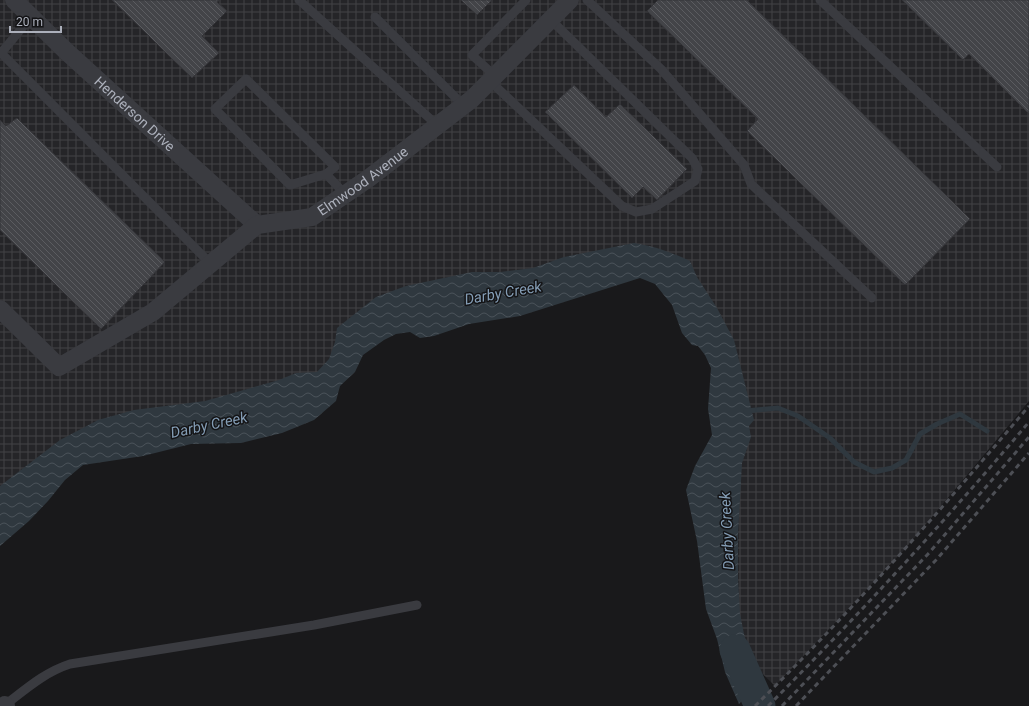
<svg xmlns="http://www.w3.org/2000/svg" width="1029" height="706" font-family="Roboto,sans-serif">
<style>
.industrial{fill:url(#industrial-grid)}
.water{fill:url(#water-waves)}
.lines{fill:none;stroke-linecap:round;stroke-linejoin:round}
.stream{stroke:#2f383f;stroke-width:5}
.river{stroke:#2f383f;stroke-width:31}
.building{fill:url(#building-back-hatch);stroke:#333337}
.lane{stroke:#3a3b40;stroke-width:9}
.street{stroke:#3a3b40;stroke-width:18}
.rail{stroke:#4d4f55;stroke-width:3;stroke-dasharray:5 4;stroke-linecap:butt}
.labels{text-anchor:middle;dominant-baseline:central;stroke-width:3;stroke-linejoin:round;paint-order:stroke}
.street-label{font-size:14px;fill:#acb0bb;stroke:#141416}
.water-label{font-size:15px;font-style:italic;fill:#849db5;stroke:#141416}
</style>
<defs>
<pattern id="industrial-grid" width="8" height="8" patternUnits="userSpaceOnUse"><rect width="8" height="8" fill="#252528"/><path d="M0 4h8M4 0v8" fill="none" stroke="#424245"/></pattern>
<pattern id="water-waves" width="16" height="10" patternUnits="userSpaceOnUse"><rect width="16" height="10" fill="#2f383f"/><path d="M0 5q4-4 8 0t8 0" fill="none" stroke="#4a5259"/></pattern>
<pattern id="building-back-hatch" width="6" height="6" patternUnits="userSpaceOnUse"><rect width="6" height="6" fill="#434448"/><path d="M-1 5l2 2M0 0l6 6M5-1l2 2" fill="none" stroke="#5b5c60"/></pattern>
</defs>
<rect width="100%" height="100%" fill="#19191b"/>
<!-- industrial -->
<path class="industrial" d="M0,0H1029V401L905,549L775,686L733,645L719,367L644,259L420,306L293,407L74,457L0,528Z"/>
<!-- water -->
<path class="water" d="M634,243C654,246 671,252 690,261L697,277L717,308L734,340L754,420L749,426L751,437L742,463L738,535V578L740,614L744,634L757,684L739,704L725,672L717,639L706,609L697,541L686,490L695,466L712,435L708,409L711,368L705,355L698,346L692,345L682,333L672,305L655,284L640,278L520,316L469,324L434,336L420,338L410,332L396,334L384,340L363,355L355,372L340,386L336,401L314,420L282,433L241,443L191,444L143,456L83,465L65,480L48,501L29,521L0,546V486L60,440L98,420L134,410L205,401L279,380L296,373L317,372L329,359L335,342L337,328L376,297L406,286L472,272H500L533,268L564,257Z"/>
<g class="lines">
<!-- stream -->
<path class="stream" d="M746,411L778,408L798,416L830,438L854,462L874,472L892,468L906,460L920,434L937,424L960,414L987,431"/>
<!-- river -->
<path class="river" d="M735,650L760,706"/>
</g>
<!-- building -->
<path class="building" d="M112,0H220L217,2L227,11L202,36L219,53L192,78Z
M461,0H492L477,15Z
M658,0H747L970,219L905,285L747,131L758,119L647,11Z
M902,0H1029V114L969,54L963,60Z
M574,85L606,117L620,104L687,169L657,200L643,187L632,198L545,112Z
M17,118L165,262L101,329L0,230V120L6,126Z"/>
<g class="lines">
<!-- lane -->
<path class="lane" d="M299,0L437,125
M587,0L661,69L744,165L751,184L872,298
M820,0L997,167
M31,17L1,53L211,264
M375,17L463,105
M495,76L472,55L526,0
M490,81L622,206L636,212L652,209L695,181L698,169L692,158L550,19
M326,174L290,185L215,109L246,79L335,167L326,174L345,194
M5,705C26,689 45,672 70,664L314,625L417,605"/>
<!-- street -->
<g class="street">
<path id="s1" d="M14,0L67,52L257,225"/>
<path id="s2" d="M0,309L59,367L153,312L257,225L312,217L369,178L472,99L570,0"/>
<path d="M5,705L6,706"/>
</g>
<!-- rail -->
<path class="rail" d="M755,706C852,611 942,509 1029,406
M768,706C859,615 946,520 1029,422
M782,706L929,553L1029,437
M796,706L936,560L1029,453"/>
</g>
<g class="labels">
<!-- street labels -->
<g class="street-label">
<text stroke="none"><textPath href="#s1" startOffset="166">Henderson Drive</textPath></text>
<text stroke="none"><textPath href="#s2" startOffset="445">Elmwood Avenue</textPath></text>
</g>
<!-- water labels -->
<g class="water-label">
<text transform="translate(503 293) rotate(-10)">Darby Creek</text>
<text transform="translate(209 425) rotate(-12)">Darby Creek</text>
<text transform="translate(727 531) rotate(-93)">Darby Creek</text>
</g>
</g>
<!-- scale -->
<path d="M10 26v6h51v-6" fill="none" stroke="#acb0bb" stroke-width="2"/>
<text x="16" y="26" font-size="12" fill="#acb0bb" stroke="#141416" stroke-width="3" paint-order="stroke">20 m</text>
</svg>
